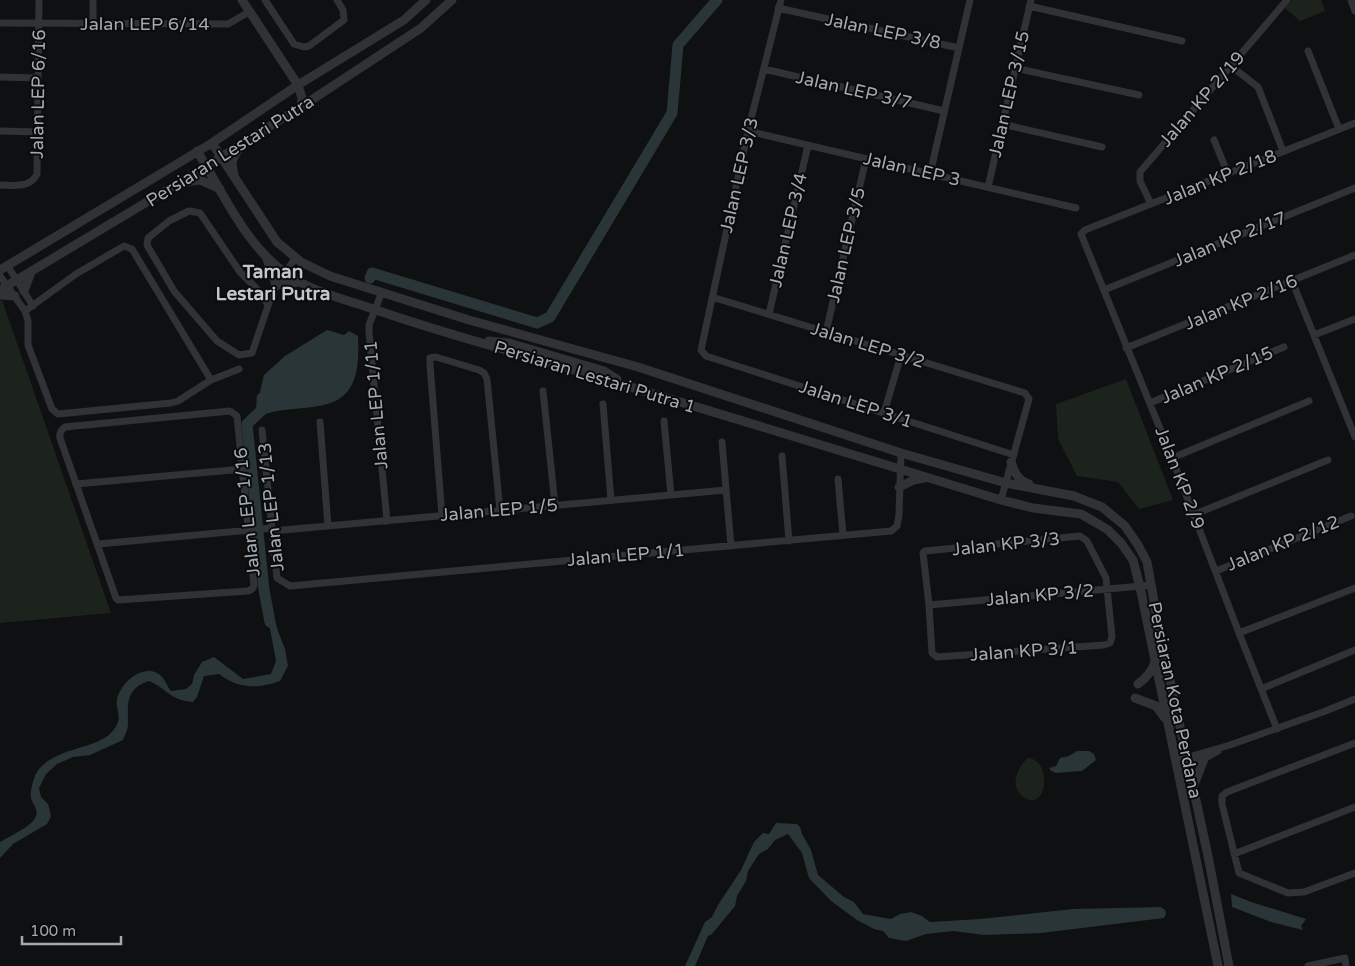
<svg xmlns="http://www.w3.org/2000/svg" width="1355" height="966" font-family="'Varela Round',sans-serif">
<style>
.green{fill:#1c231c}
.water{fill:#2a3538}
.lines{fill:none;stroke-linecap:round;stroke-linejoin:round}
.river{stroke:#2a3538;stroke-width:11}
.minor{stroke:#313235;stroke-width:7}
.tertiary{stroke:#313235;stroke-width:9}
.labels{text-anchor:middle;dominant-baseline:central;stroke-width:4;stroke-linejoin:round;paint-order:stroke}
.street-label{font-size:18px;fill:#a1aab1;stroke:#0a0b0c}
.neighbourhood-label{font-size:19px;font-weight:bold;fill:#c2c7cd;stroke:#0a0b0c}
</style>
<rect width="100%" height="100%" fill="#0f1011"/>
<!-- green -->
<path class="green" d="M1292,0H1321L1325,11L1300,21L1285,8Z
M2,300L111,613L0,623V301Z
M1126,379L1173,500L1139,509L1118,482L1077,476L1058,439L1056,404Z
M1028,758C1052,759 1048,811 1025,798C1008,788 1017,767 1028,758Z"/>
<!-- water -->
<path class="water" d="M327,330L344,335L349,331L358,336C359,365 359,397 324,405C302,410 285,407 262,415L256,408L264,375L285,356Z
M271,607L278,631L285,649L288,666L280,681C257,689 239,689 219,674L204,676L197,697L193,702C169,700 168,689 149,681C125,689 128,704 128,724C128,729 125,735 123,740L90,755L73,757L57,764L46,774L39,788L41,797L48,804L51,816L47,824L13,844L0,858V842C10,836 24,830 32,822C42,812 33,806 31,798C30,789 34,775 39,769C60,745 101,750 115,728C123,717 115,709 117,699C121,683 141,665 157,673C165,677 166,685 171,691L186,689L192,684L194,675L202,662L214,657L243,679L271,674L276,661L270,629L262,608Z
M1077,751H1089L1094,754L1096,760L1082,771L1056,773L1051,771L1049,768L1056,766L1060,758L1069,756Z
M776,823L797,824L800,827L802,834L811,850L818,875L844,897L854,902L863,914L891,919L900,914L911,912L922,916L930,922L981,919L1073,909L1161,907L1165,910L1166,914L1164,918L1041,933L984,935L953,931L926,934L906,941L889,938L883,931L874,929L857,920L831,901L809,878L802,853L788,834L775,840L768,849L759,854L748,871L746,881L737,896L735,906L712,934L708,936L695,966H685L705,922L712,917L718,905L741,870L754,842L763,833L769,834Z
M1231,894L1251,902L1306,919L1301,926L1303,930L1271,922L1232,907Z"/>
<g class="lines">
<!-- river -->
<path class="river" d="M370,278L372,273L537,323L550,317L672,113L678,45L717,0
M262,398V410L247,424L264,590L270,622"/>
<!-- minor -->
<path class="minor" d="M265,0L294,44L304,47L309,46L344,20L343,10L337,0
M781,0L748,131L701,350L706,356L1014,455
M1351,0L1355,11
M1029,6L1182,41
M778,8L959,48
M0,23L228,24L249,12
M93,23V0
M1308,51L1339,129
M1231,66L1258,87L1283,151
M1015,68L1139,95
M764,69L944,111
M0,77L38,78
M1002,124L1102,147
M0,131L37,132
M748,131L1076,208
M1214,140L1228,174
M930,174L970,0
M0,185C14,185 30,189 37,174L39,0
M988,187L1031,0
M1151,204L1140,181V172L1287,0
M7,265L33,306
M0,276L25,311L28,321V345L52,409L58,414L171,403L178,401L211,380L239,369
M1292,281L1355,437
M1104,290L1355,188
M382,292L369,325V332L387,521
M712,297L1025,393L1029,399L1001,500
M268,305L261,293L240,272L200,213L189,211L169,221L148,238L147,245L174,291L217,341L239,355L252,353L273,291L296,257
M25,311L76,274L124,246L132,249L211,380
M769,314L808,145
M826,332L866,159
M1314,335L1355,319
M1126,348L1355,255
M543,391L555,505
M1150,403L1284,347
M603,404L611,500
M230,411L237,416L254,586L252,589L248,591L118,600L116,598L60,438C59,433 61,430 65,427Z
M884,413L901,355
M664,421L671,495
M320,422L328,526
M262,430L277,578L290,586L891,531L897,526L899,515L901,453
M722,442L731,546
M782,456L789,541
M1172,458L1309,401
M838,479L843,535
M76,484L243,469
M1193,515L1328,460
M442,516L430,365V358L436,357L479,370L484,373L487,379L500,510
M272,531L726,490
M1080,536L1087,541L1106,578L1112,637L1110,643L1104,645L937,657L932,653L929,605L923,553L925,551Z
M98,544L272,528
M1216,571L1351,516
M929,605L1152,585
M1239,633L1355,588
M1261,689L1355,650
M1277,729L1239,633L1172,458L1081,234L1085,230L1355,123
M1355,743L1227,792L1222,796V804L1239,873L1288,893L1304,892L1355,873
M1175,761L1230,745L1323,712L1355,699
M1177,767L1204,759L1218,751
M1234,854L1355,807
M1308,966L1345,958L1346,966"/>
<!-- tertiary -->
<path class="tertiary" d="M242,0L298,85L302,98L301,107
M212,143L277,242L301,262L330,276L469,320L638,367L901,453L1006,483L1074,496L1102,507L1125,526L1138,545L1147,562L1159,629L1208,856L1229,966
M197,151C223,192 244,243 284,272C310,292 345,299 376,310C426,327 477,342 528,356C686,403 843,452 1001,500L1033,508L1081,514L1100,525L1108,530L1121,543L1133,560L1140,587L1218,966
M234,174C230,163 233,156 240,148
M186,182L200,180L220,189
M267,259L276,285L300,282
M0,270L212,143L298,85L404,20L426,0
M0,290L207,166L313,99L421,28L452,0
M24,291L31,272
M0,295L15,296
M489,341L509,343L604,371L617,379
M1011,462C1015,474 1018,480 1029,484
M899,487L914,480L924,478
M1138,684C1146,678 1152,672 1155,662
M1135,698L1156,706L1165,718
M1193,787L1204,759"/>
</g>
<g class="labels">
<!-- street labels -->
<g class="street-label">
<text x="145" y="24">Jalan LEP 6/14</text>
<text transform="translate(883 31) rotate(12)">Jalan LEP 3/8</text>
<text transform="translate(854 90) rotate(13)">Jalan LEP 3/7</text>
<text transform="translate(38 94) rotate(-89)">Jalan LEP 6/16</text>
<text transform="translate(1009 94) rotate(-77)">Jalan LEP 3/15</text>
<text transform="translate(1202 99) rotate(-49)">Jalan KP 2/19</text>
<text transform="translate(230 151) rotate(-32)">Persiaran Lestari Putra</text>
<text transform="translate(912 169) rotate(13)">Jalan LEP 3</text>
<text transform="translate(739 175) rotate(-77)">Jalan LEP 3/3</text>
<text transform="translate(1220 177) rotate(-22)">Jalan KP 2/18</text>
<text transform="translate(788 230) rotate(-77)">Jalan LEP 3/4</text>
<text transform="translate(1230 239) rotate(-22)">Jalan KP 2/17</text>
<text transform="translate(846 245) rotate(-77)">Jalan LEP 3/5</text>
<text transform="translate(1241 302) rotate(-22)">Jalan KP 2/16</text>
<text transform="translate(868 345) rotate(17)">Jalan LEP 3/2</text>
<text transform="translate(1217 375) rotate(-23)">Jalan KP 2/15</text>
<text transform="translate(595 377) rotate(17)">Persiaran Lestari Putra 1</text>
<text transform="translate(856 404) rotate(18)">Jalan LEP 3/1</text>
<text transform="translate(376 405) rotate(-95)">Jalan LEP 1/11</text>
<text transform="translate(1180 478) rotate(69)">Jalan KP 2/9</text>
<text transform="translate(271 507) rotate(-96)">Jalan LEP 1/13</text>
<text transform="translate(499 510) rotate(-5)">Jalan LEP 1/5</text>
<text transform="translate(247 512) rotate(-96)">Jalan LEP 1/16</text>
<text transform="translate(1283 543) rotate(-22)">Jalan KP 2/12</text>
<text transform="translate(1006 544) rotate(-6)">Jalan KP 3/3</text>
<text transform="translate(626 555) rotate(-5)">Jalan LEP 1/1</text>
<text transform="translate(1040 595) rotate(-5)">Jalan KP 3/2</text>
<text transform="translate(1024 651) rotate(-4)">Jalan KP 3/1</text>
<text transform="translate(1175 700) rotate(78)">Persiaran Kota Perdana</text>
</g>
<!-- neighbourhood labels -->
<g class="neighbourhood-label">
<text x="273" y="272">Taman<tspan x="273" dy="22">Lestari Putra</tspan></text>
</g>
</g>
<!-- scale -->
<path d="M22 936v8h99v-8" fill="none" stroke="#a1aab1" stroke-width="2.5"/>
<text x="30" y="936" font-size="15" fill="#a1aab1" stroke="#0a0b0c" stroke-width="4" paint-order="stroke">100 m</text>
</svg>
